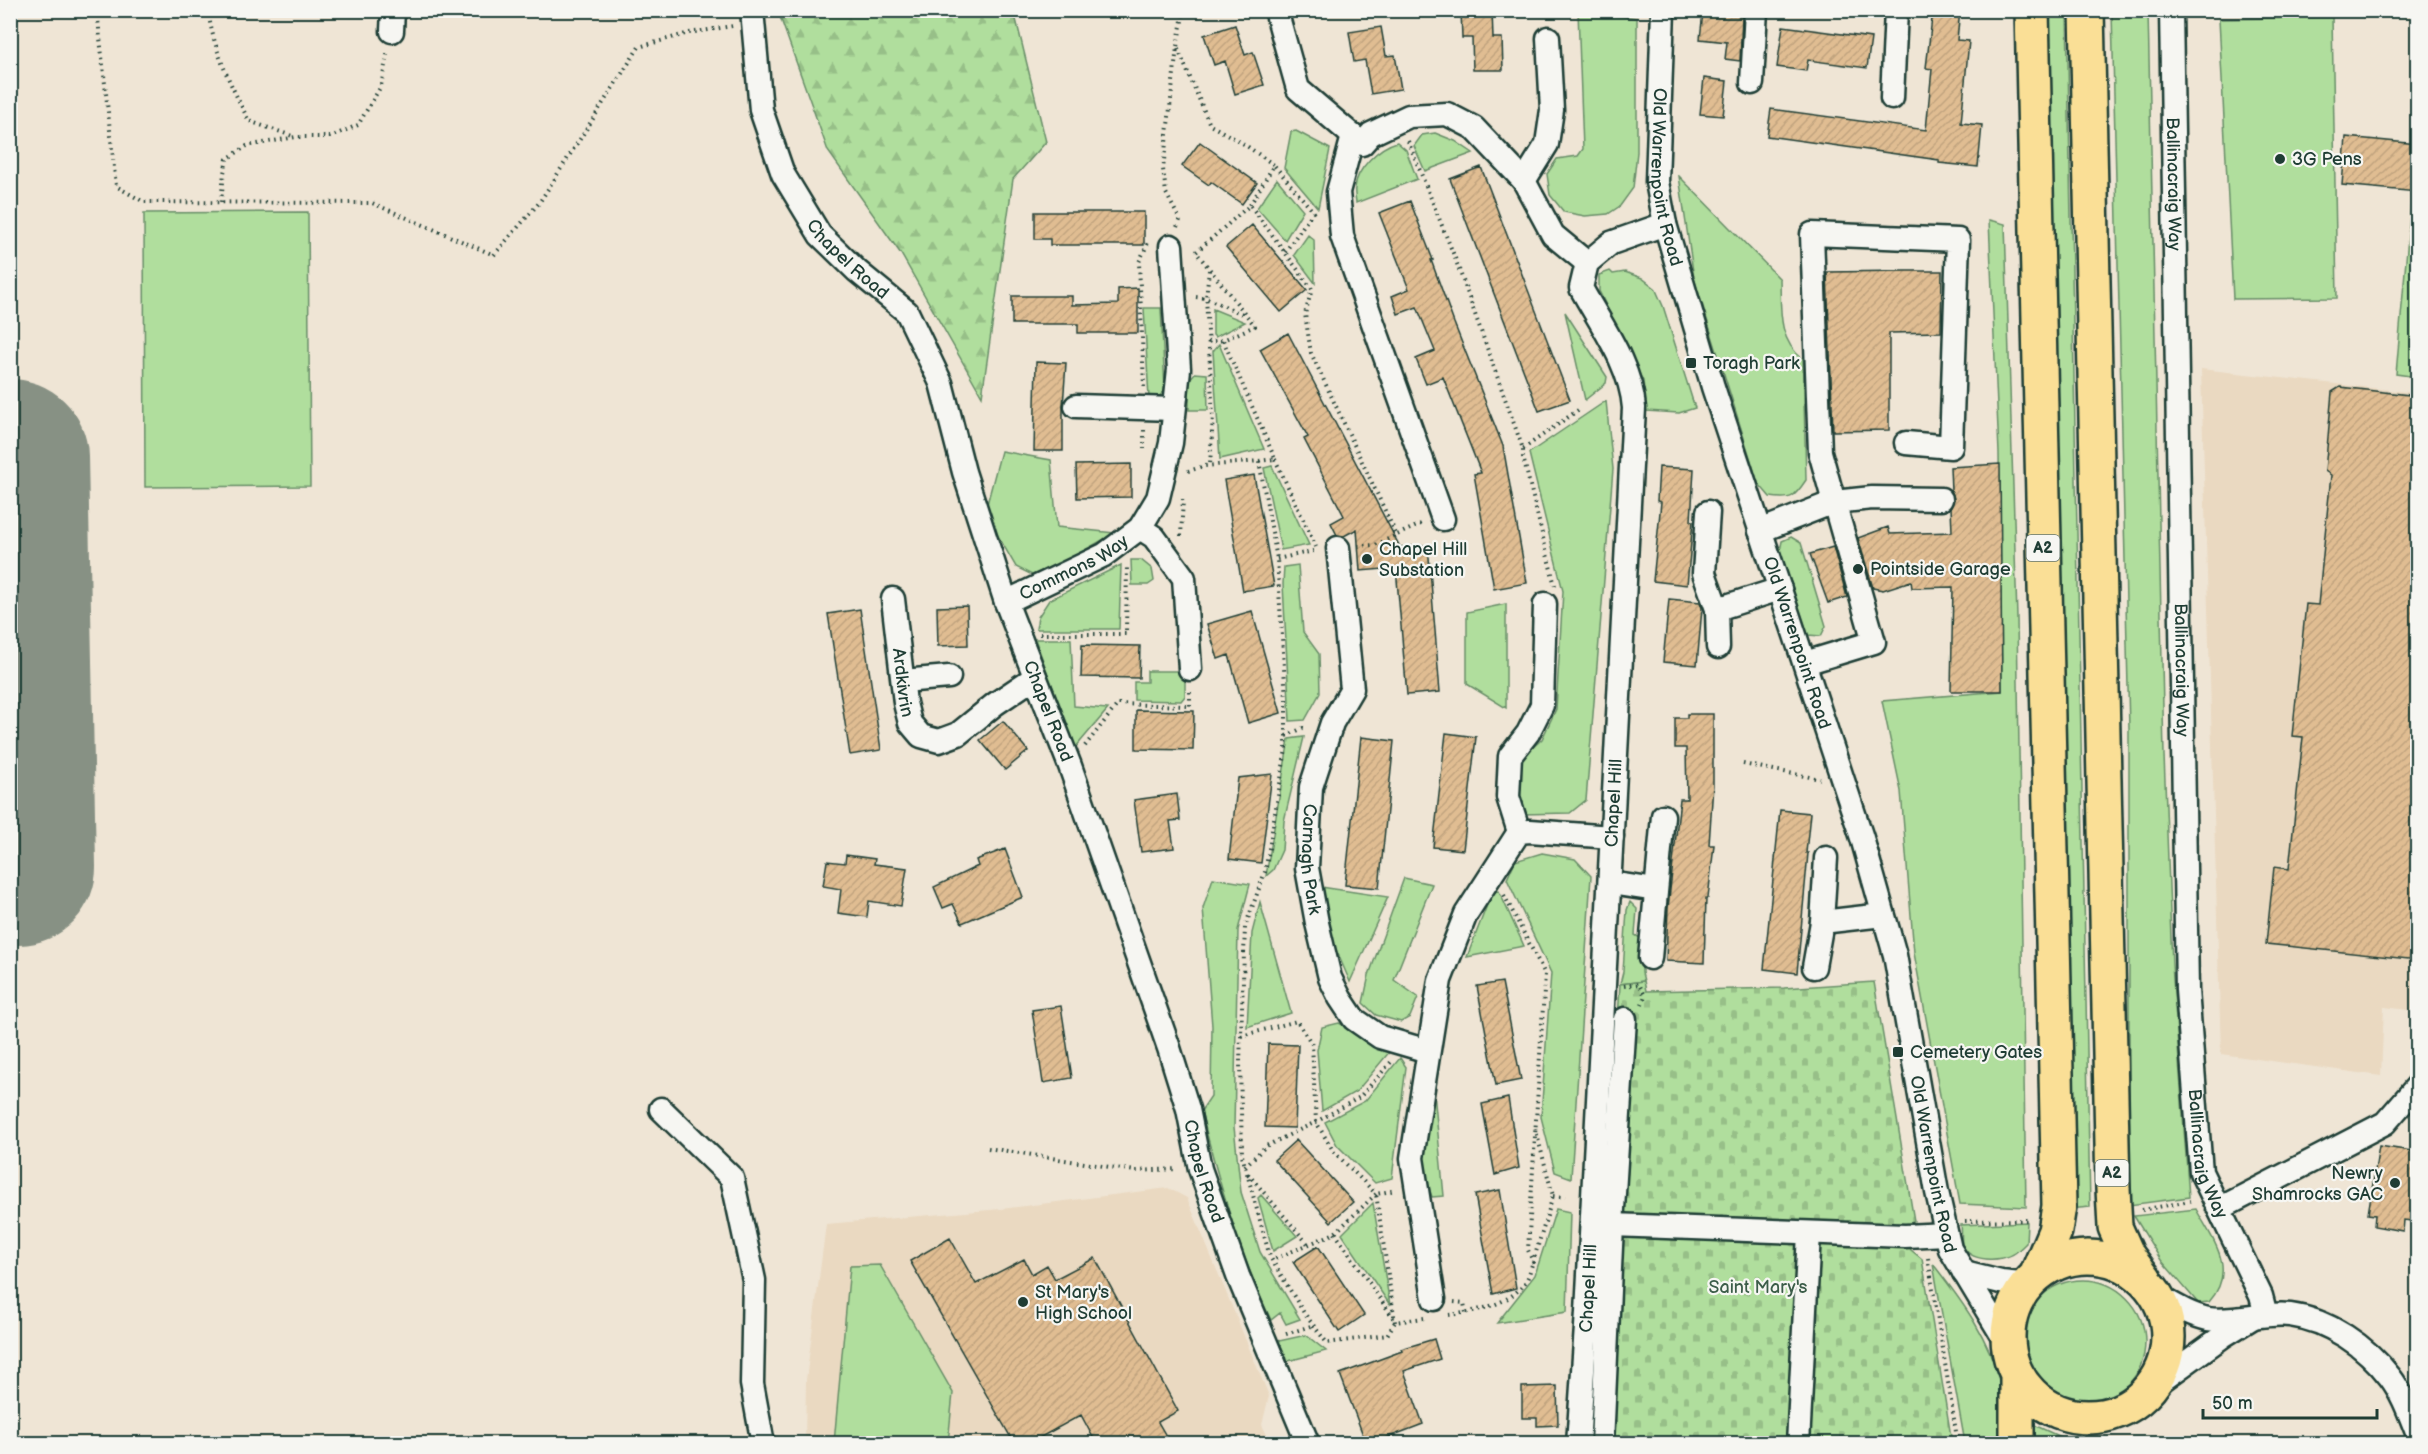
<svg xmlns="http://www.w3.org/2000/svg" width="2428" height="1454" font-family="'Balsamiq Sans',sans-serif">
<style>
.built{fill:#ead9c1}
.grass{fill:#b0de9d;stroke:#688e68;stroke-width:1.5}
.forest{fill:url(#forest-firs);stroke:#688e68;stroke-width:1.5}
.cemetery{fill:url(#cemetery-stones);stroke:#688e68;stroke-width:1.5}
.lines{fill:none;stroke-linecap:round;stroke-linejoin:round}
.taxiway{stroke:#879184;stroke-width:63}
.runway{stroke:#879184;stroke-width:156}
.building{fill:url(#building-hatch);stroke:#1f3d34;stroke-width:1.5}
.minor-casing{stroke:#1f3d34;stroke-width:27}
.highway-casing{stroke:#1f3d34;stroke-width:38}
.path{stroke:#1f3d34;stroke-width:4;stroke-dasharray:1.5 4.5;stroke-linecap:butt}
.minor{stroke:#f6f6f2;stroke-width:22}
.highway{stroke:#fadf96;stroke-width:33}
.poi-dot{fill:#1f3d34;stroke:#f6f6f2;stroke-width:2}
.labels{text-anchor:middle;dominant-baseline:central;stroke-width:4.5;stroke-linejoin:round;paint-order:stroke}
.shield{fill:#f6f6f2;stroke:#60746d;stroke-width:1.5}
.shield-label{font-size:16px;font-weight:bold;fill:#1f3d34}
.poi-label{font-size:18px;fill:#1f3d34;stroke:#f6f6f2;text-anchor:start}
.street-label{font-size:18px;fill:#1f3d34;stroke:#f6f6f2}
.park-label{font-size:18px;fill:#3c5d49;stroke:#f6f6f2}
</style>
<defs>
<pattern id="forest-firs" width="22" height="20" patternUnits="userSpaceOnUse" patternTransform="scale(1.5)"><rect width="22" height="20" fill="#b0de9d"/><path d="M5 1l3.5 6h-7zM16 11l3.5 6h-7z" fill="#97bf88"/></pattern>
<pattern id="cemetery-stones" width="16" height="16" patternUnits="userSpaceOnUse" patternTransform="scale(1.5)"><rect width="16" height="16" fill="#b0de9d"/><path d="M2 7V4a2 2 0 0 1 4 0v3zM10 15v-3a2 2 0 0 1 4 0v3z" fill="#97bf88"/></pattern>
<pattern id="building-hatch" width="6" height="6" patternUnits="userSpaceOnUse" patternTransform="scale(1.5)"><rect width="6" height="6" fill="#e0bd92"/><path d="M-1 1l2-2M0 6l6-6M5 7l2-2" fill="none" stroke="#c0a37e"/></pattern>
</defs>
<rect width="100%" height="100%" fill="#efe5d5"/>
<filter id="ink" filterUnits="userSpaceOnUse"><feTurbulence type="fractalNoise" baseFrequency=".0167" numOctaves="2"/><feDisplacementMap in="SourceGraphic" scale="12" xChannelSelector="R" yChannelSelector="G"/><feConvolveMatrix kernelMatrix="1 2 1 2 8 2 1 2 1" color-interpolation-filters="sRGB"/></filter>
<g filter="url(#ink)">
<!-- built -->
<path class="built" d="M2201,369L2417,393V1011L2384,1007L2381,1076L2221,1054Z
M1168,1188L1187,1198L1269,1396L1262,1425L1271,1443L805,1444L806,1380L826,1224L1001,1209Z"/>
<!-- grass -->
<path class="grass" d="M1578,11L1637,18V152L1633,188L1620,206L1608,214L1585,216L1564,212L1550,195L1547,174L1557,159L1578,156L1583,149Z
M2047,11H2067L2090,1207L2069,1209Z
M2112,11H2148L2164,755L2172,965L2189,1197L2129,1205V729Z
M2332,17L2337,298L2233,299L2219,19Z
M1296,131L1330,149L1318,208L1284,168L1291,132Z
M1435,133L1455,141L1473,153L1425,171L1414,146L1422,135Z
M2417,134V377L2396,374Z
M1397,142L1406,150L1417,179L1356,203C1356,199 1354,193 1355,188C1356,169 1379,147 1397,142Z
M1679,176L1780,279C1781,307 1777,340 1803,359L1806,480C1794,498 1792,500 1770,497L1758,483L1694,278Z
M1277,179L1303,210L1285,240L1257,208Z
M308,212L310,486L145,487L144,213Z
M1989,220L2005,224L2017,618L2026,1207L1960,1204L1914,953L1901,791L1882,701L2002,691L1999,453Z
M1308,235L1314,240L1315,283L1294,255Z
M1610,271L1613,274L1625,272L1642,278L1655,288L1663,306L1695,408L1679,413L1646,411L1643,381L1599,291V275Z
M1144,308H1161L1165,390L1157,399H1149Z
M1213,309L1245,322L1215,337L1213,335Z
M1565,312L1607,377L1606,383L1585,400Z
M1219,344L1264,449L1220,459L1213,351Z
M1195,373L1207,374L1208,410H1189V380Z
M1606,401L1613,469L1586,800L1570,813L1521,814L1516,783L1519,760L1542,739L1556,709L1563,591L1529,453Z
M1001,451L1051,460L1057,527L1115,533L1062,563L1032,575L1016,567L994,529L986,508Z
M1272,466L1309,545L1281,550L1264,468Z
M1791,537L1801,543L1826,626L1821,636L1808,635L1780,551L1782,541Z
M1131,560H1141L1152,569L1154,581L1148,585H1132Z
M1121,565L1119,629H1036L1038,617L1049,600Z
M1298,565L1303,632L1319,654L1320,693L1305,720L1290,721L1283,584L1284,567Z
M1506,604V708L1467,684V612Z
M1035,639H1071L1074,706L1108,709L1075,748Z
M1147,671H1185V696L1181,701L1134,700V682H1147Z
M1304,737L1284,821L1282,850L1273,870L1266,876L1289,739Z
M1542,853L1575,859L1591,876L1571,1178L1555,1172L1541,1117L1551,973L1507,879L1515,861Z
M1213,878L1250,884L1238,930L1234,1127L1241,1192L1260,1252L1300,1319L1286,1324L1280,1313L1271,1320C1239,1253 1219,1183 1201,1111L1211,1096L1212,1026L1203,908Z
M1404,878L1432,884L1394,980L1418,997L1410,1017L1401,1022L1376,1015L1363,1003L1369,975Z
M1321,887L1388,897L1350,982L1335,947Z
M1499,891L1524,946L1467,957L1492,892Z
M1260,902L1291,1013L1247,1027L1252,933Z
M1630,902L1637,909L1635,935L1642,939V973L1644,981L1620,984L1623,972L1627,910Z
M1339,1023L1391,1050L1357,1091L1322,1111L1317,1050L1322,1027Z
M1400,1058L1406,1067L1392,1178L1375,1183L1337,1145L1325,1122L1365,1101Z
M1432,1072L1444,1196L1432,1197L1419,1157Z
M1261,1195L1297,1236L1273,1251L1258,1198Z
M1373,1203L1390,1305L1342,1234Z
M1556,1209L1570,1212L1567,1312L1497,1323L1535,1275Z
M2196,1209C2213,1241 2238,1269 2209,1302L2198,1303L2161,1260L2134,1216Z
M2027,1222L2026,1243C2023,1246 2019,1250 2015,1253C2002,1262 1969,1263 1962,1244C1961,1239 1962,1230 1961,1225Z
M1933,1264C1961,1300 1990,1338 2000,1384C2004,1402 2002,1425 2002,1443H1965Z
M880,1265L953,1393L948,1443H834L850,1266Z
M2021 1342a62 62 0 1 1 124 0a62 62 0 1 1-124 0Z
M1306,1335L1326,1351L1288,1361L1279,1341Z
M2030,1423L2069,1441L2067,1443L2029,1444Z"/>
<!-- forest -->
<path class="forest" d="M778,11H1014L1046,142L1013,179L982,396L901,254L828,151Z"/>
<!-- cemetery -->
<path class="cemetery" d="M1644,981L1646,991L1784,988L1874,982L1914,1221L1908,1226L1905,1236L1911,1250L1922,1259L1952,1443L1595,1444L1620,984Z"/>
<g class="lines">
<!-- taxiway -->
<path class="taxiway" d="M10,884L13,882L18,867"/>
<!-- runway -->
<path class="runway" d="M10,457L18,867"/>
</g>
<!-- building -->
<path class="building" d="M1461,10H1492L1493,38H1502L1503,70H1473L1472,38H1462Z
M1933,10H1960L1957,40L1969,41L1961,123L1982,125L1978,167L1939,163V160L1767,136L1771,109L1926,130L1932,69L1926,68Z
M1703,12L1742,16L1740,61L1725,59L1727,42L1700,39Z
M1235,25L1245,55L1253,52L1264,85L1235,94L1225,61L1214,65L1204,35Z
M1783,26L1871,38L1867,68L1808,60L1806,71L1777,67Z
M1381,27L1386,56L1395,55L1401,89L1371,94L1365,60L1354,62L1349,32Z
M1704,78L1727,81L1723,116L1700,114Z
M2346,137L2418,144V192L2342,185Z
M1200,142L1257,183L1242,204L1211,182L1209,185L1182,166Z
M1481,167L1570,400L1539,411L1450,179Z
M1410,201L1433,260H1431L1454,323L1503,446L1527,583L1494,589L1474,474L1481,473L1443,377L1426,384L1416,359L1435,351L1417,307L1398,314L1392,296L1409,289L1379,213Z
M1035,212H1144V245H1050V239H1035Z
M1252,225L1307,290L1281,312L1226,247Z
M1906,271H1942L1941,332L1889,333V430L1833,431L1827,272Z
M1138,288V333H1078V324H1012V296H1072V305L1118,304V289Z
M1288,333L1400,547L1428,545L1440,692L1407,695L1396,568L1360,571L1357,529L1344,536L1337,535L1331,523L1344,516L1304,439L1308,437L1260,349Z
M1036,362L1066,363L1063,406V451H1034Z
M2340,387L2418,396V960L2266,944L2274,867L2289,869L2303,737L2292,736L2306,604L2318,605L2331,475L2325,471L2332,392Z
M1131,464V497L1077,498L1076,465Z
M2000,464L2002,691H1951L1953,587L1912,588L1911,581L1883,590L1873,588L1858,538L1888,527L1890,534L1952,532L1951,507L1954,499L1951,490L1950,467Z
M1659,467L1694,469L1691,521H1693L1687,585L1653,581L1661,502L1657,501Z
M1254,475L1274,586L1243,591L1224,480Z
M1833,547L1847,597L1828,603L1810,554Z
M1669,599L1700,602L1702,608L1697,665L1663,662Z
M967,606L968,645L938,646L937,607Z
M860,609L881,750L850,755L828,614Z
M1252,611L1281,713L1248,723L1229,655L1218,659L1207,624Z
M1082,645L1140,646L1139,678L1081,677Z
M1136,710L1194,711L1193,750L1136,749Z
M1687,714H1713V785L1709,845H1714L1708,898H1706L1704,963L1666,961L1668,908L1680,799H1687L1686,748H1675V718H1687Z
M1003,721L1028,751L1005,770L980,740Z
M1446,733L1476,737L1463,850L1433,847Z
M1361,737L1394,741L1379,888L1345,885Z
M1272,774L1261,863L1229,859L1238,778Z
M1177,794L1180,820L1170,821L1174,848L1141,852L1134,800Z
M1780,810L1810,813L1806,853H1808L1797,973L1764,969Z
M1005,849L1023,897L962,923L953,904L943,908L934,887L978,866L976,860Z
M846,855L875,859L874,864L907,868L901,906L869,901L867,917L838,913L841,889L823,886L827,861L845,863Z
M1502,982L1521,1080L1496,1085L1477,986Z
M1061,1006L1072,1078L1043,1083L1032,1010Z
M1268,1044L1298,1045L1295,1128L1265,1127Z
M1508,1098L1519,1168L1495,1175L1482,1104Z
M1296,1140L1353,1202L1331,1222L1274,1160Z
M2379,1146L2418,1152V1222L2404,1220L2403,1231L2374,1226L2375,1215L2368,1214Z
M1500,1190L1516,1288L1493,1294L1475,1195Z
M950,1238L976,1284L1024,1259L1032,1274L1047,1265L1055,1279L1095,1258L1178,1411L1158,1422L1170,1443H1096L1081,1415L1030,1443H1014L910,1261Z
M1318,1246L1364,1315L1339,1332L1293,1262Z
M1434,1339L1440,1359L1404,1371L1423,1424L1373,1443H1366L1340,1374L1402,1351L1401,1349Z
M1557,1386L1558,1425L1537,1426V1418H1522V1387Z"/>
<g class="lines">
<!-- minor casing -->
<g class="minor-casing">
<g id="minor">
<path id="s1" d="M752,10L761,110L783,174L820,235L857,271L907,312L941,383L964,472L1006,602L1070,766L1169,1048L1188,1109L1200,1169L1238,1276L1308,1444"/>
<path d="M1276,10L1298,89L1353,136"/>
<path id="s2" d="M1663,10L1657,182L1665,224L1713,387L1862,838L1895,955L1937,1192L1950,1249L2011,1350"/>
<path id="s3" d="M2171,10L2187,990L2201,1172L2261,1296L2266,1315"/>
<path d="M392,31L393,10"/>
<path d="M1752,83L1756,10"/>
<path d="M1892,98L1896,10"/>
<path d="M1524,181L1547,144L1552,110L1548,38"/>
<path d="M1076,406L1174,409"/>
<path d="M1708,512L1704,573L1717,609L1718,647"/>
<path d="M1443,519L1342,236L1338,192L1353,136L1362,144L1371,134L1409,116L1447,114L1474,128L1524,181L1553,235L1587,263"/>
<path d="M1140,528L1154,537L1184,578L1190,669"/>
<path d="M1760,531L1834,502L1820,452L1812,234L1958,240L1951,447L1906,443"/>
<path id="s4" d="M1338,548L1352,689L1332,723L1311,787L1307,868L1317,923L1330,978L1340,998L1354,1019L1380,1037L1428,1051"/>
<path id="s5" d="M893,599L905,703L910,723L921,736L939,741L958,734L995,704L1035,677"/>
<path id="s6" d="M1006,602L1104,555L1140,528L1158,498L1171,443L1179,369L1171,246"/>
<path d="M1717,609L1780,589"/>
<path d="M1805,663L1874,642L1834,502L1872,498L1941,499"/>
<path d="M903,681L949,677"/>
<path d="M1519,832L1508,797L1510,756L1528,733L1542,705L1545,604"/>
<path d="M1610,883L1656,890"/>
<path d="M1822,922L1883,915"/>
<path d="M1650,958L1663,816"/>
<path d="M1814,967L1822,922L1826,858"/>
<path d="M661,1109L732,1178L754,1280L752,1384L763,1444"/>
<path d="M2219,1209L2385,1123L2418,1085"/>
<path d="M1612,1225L1905,1236L1946,1234"/>
<path d="M1964,1273L2001,1282L2030,1285"/>
<path d="M2158,1296C2174,1305 2190,1315 2208,1319C2235,1323 2263,1312 2290,1315C2329,1320 2366,1346 2390,1377C2403,1394 2410,1415 2418,1435"/>
<path d="M1434,1299L1412,1158L1440,980L1466,914L1519,832L1530,831L1612,837"/>
<path d="M2150,1389L2223,1336L2252,1318"/>
<path id="s7" d="M1578,1444L1587,1312L1634,408C1631,365 1601,325 1581,288L1587,263L1611,243L1665,224"/>
<path d="M1602,1444L1612,1225L1625,1019"/>
<path d="M1798,1444L1809,1233"/>
</g>
</g>
<!-- highway casing -->
<g class="highway-casing">
<path id="highway" d="M2032,10L2059,1206L2055,1231L2036,1276
M2087,10L2113,1189L2115,1227L2128,1256L2145,1279
M2008 1337a80 80 0 1 1 160 0a80 80 0 1 1-160 0Z
M2017,1375V1444"/>
</g>
<!-- path -->
<path class="path" d="M97,10L116,186L144,202L372,203L494,255L539,203L639,47L689,33L733,26
M208,10C213,49 231,86 249,121L295,137
M1178,49L1210,125L1241,142L1274,165
M1408,141L1455,258L1523,449V457L1555,586
M221,202L224,173L227,159L247,146L296,137H330L358,125L381,86L388,50
M1250,205L1274,165L1317,216
M1177,227L1180,220L1166,193L1163,169L1177,47L1184,10
M1285,252L1313,212
M1209,270L1206,298L1245,315
M1196,297L1206,298L1213,416L1210,465
M1208,342L1223,340
M1144,387L1139,262L1148,243
M1144,430V449
M1523,449L1581,408
M1275,459L1316,547
M1259,461L1275,459L1223,340L1255,326L1196,252L1250,205L1312,289L1305,314L1311,353L1396,534
M1188,471L1205,466L1259,461L1277,559L1286,699V749L1265,872L1245,927L1240,1062L1242,1155L1245,1166L1270,1257L1304,1313L1327,1343L1387,1335L1395,1322L1424,1318
M1181,536L1183,499
M1358,546L1375,545L1421,524
M1277,559L1318,550
M1040,634H1126L1127,565
M1286,736L1303,728L1307,729
M1085,746L1118,704L1190,706V691
M1743,764L1820,779
M1504,895L1545,974L1528,1250L1533,1262L1553,1196L1535,1127
M1624,986L1639,984L1645,996L1642,1004
M1241,1036L1297,1021L1312,1044L1316,1122L1334,1152L1376,1194L1335,1233L1272,1260
M988,1148L1135,1171L1178,1169
M1245,1166L1266,1146L1316,1122L1360,1097L1391,1062
M1248,1174L1308,1244
M1553,1196L1565,1197
M2142,1210L2190,1201
M1965,1221L2029,1220
M1335,1233L1394,1319
M1928,1258L1958,1444
M1454,1302L1464,1303L1466,1313
M1449,1315C1474,1312 1508,1305 1524,1284C1529,1278 1530,1269 1533,1262
M1395,1322L1376,1194L1396,1190
M1286,1334L1314,1325"/>
<!-- minor -->
<use href="#minor" class="minor"/>
<!-- highway -->
<use href="#highway" class="highway"/>
</g>
</g>
<!-- markers -->
<g class="poi-dot">
<circle cx="2280" cy="159" r="6"/>
<rect x="1685" y="357" width="12" height="12" rx="3"/>
<circle cx="1367" cy="559" r="6"/>
<circle cx="1858" cy="569" r="6"/>
<rect x="1892" y="1046" width="12" height="12" rx="3"/>
<circle cx="2395" cy="1183" r="6"/>
<circle cx="1023" cy="1302" r="6"/>
</g>
<g class="labels">
<!-- shield labels -->
<g class="shield">
<rect x="2026.5" y="535" width="33" height="26" rx="4.5"/>
<rect x="2095.5" y="1160" width="33" height="26" rx="4.5"/>
</g>
<g class="shield-label">
<text x="2043" y="548">A2</text>
<text x="2112" y="1173">A2</text>
</g>
<!-- poi labels -->
<g class="poi-label">
<text x="2292" y="159">3G Pens</text>
<text x="1703" y="363">Toragh Park</text>
<text x="1379" y="549">Chapel Hill<tspan x="1379" dy="21">Substation</tspan></text>
<text x="1870" y="569">Pointside Garage</text>
<text x="1910" y="1052">Cemetery Gates</text>
<text x="2383" y="1173" text-anchor="end">Newry<tspan x="2383" dy="21">Shamrocks GAC</tspan></text>
<text x="1035" y="1292">St Mary's<tspan x="1035" dy="21">High School</tspan></text>
</g>
<!-- street labels -->
<g class="street-label">
<text stroke="none"><textPath href="#s2" startOffset="168">Old Warrenpoint Road</textPath></text>
<text stroke="none"><textPath href="#s3" startOffset="174">Ballinacraig Way</textPath></text>
<text stroke="none"><textPath href="#s1" startOffset="276">Chapel Road</textPath></text>
<text stroke="none"><textPath href="#s6" startOffset="76">Commons Way</textPath></text>
<text stroke="none"><textPath href="#s2" startOffset="654">Old Warrenpoint Road</textPath></text>
<text stroke="none"><textPath href="#s3" startOffset="660">Ballinacraig Way</textPath></text>
<text stroke="none"><textPath href="#s5" startOffset="84">Ardkivrin</textPath></text>
<text stroke="none"><textPath href="#s1" startOffset="780">Chapel Road</textPath></text>
<text stroke="none"><textPath href="#s7" startOffset="642">Chapel Hill</textPath></text>
<text stroke="none"><textPath href="#s4" startOffset="321">Carnagh Park</textPath></text>
<text stroke="none"><textPath href="#s3" startOffset="1146">Ballinacraig Way</textPath></text>
<text stroke="none"><textPath href="#s2" startOffset="1194">Old Warrenpoint Road</textPath></text>
<text stroke="none"><textPath href="#s1" startOffset="1266">Chapel Road</textPath></text>
<text stroke="none"><textPath href="#s7" startOffset="156">Chapel Hill</textPath></text>
</g>
<!-- park labels -->
<g class="park-label">
<text x="1758" y="1287">Saint Mary's</text>
</g>
</g>
<!-- margin -->
<rect width="2428" height="1454" fill="none" stroke="#f6f6f2" stroke-width="36"/>
<rect x="18" y="18" width="2392" height="1418" fill="none" stroke="#1f3d34" stroke-width="2" filter="url(#ink)"/>
<!-- scale -->
<path d="M2203 1409v9h174v-9" fill="none" stroke="#1f3d34" stroke-width="3"/>
<text x="2212" y="1409" font-size="18" fill="#1f3d34" stroke="#f6f6f2" stroke-width="4.5" paint-order="stroke">50 m</text>
</svg>
